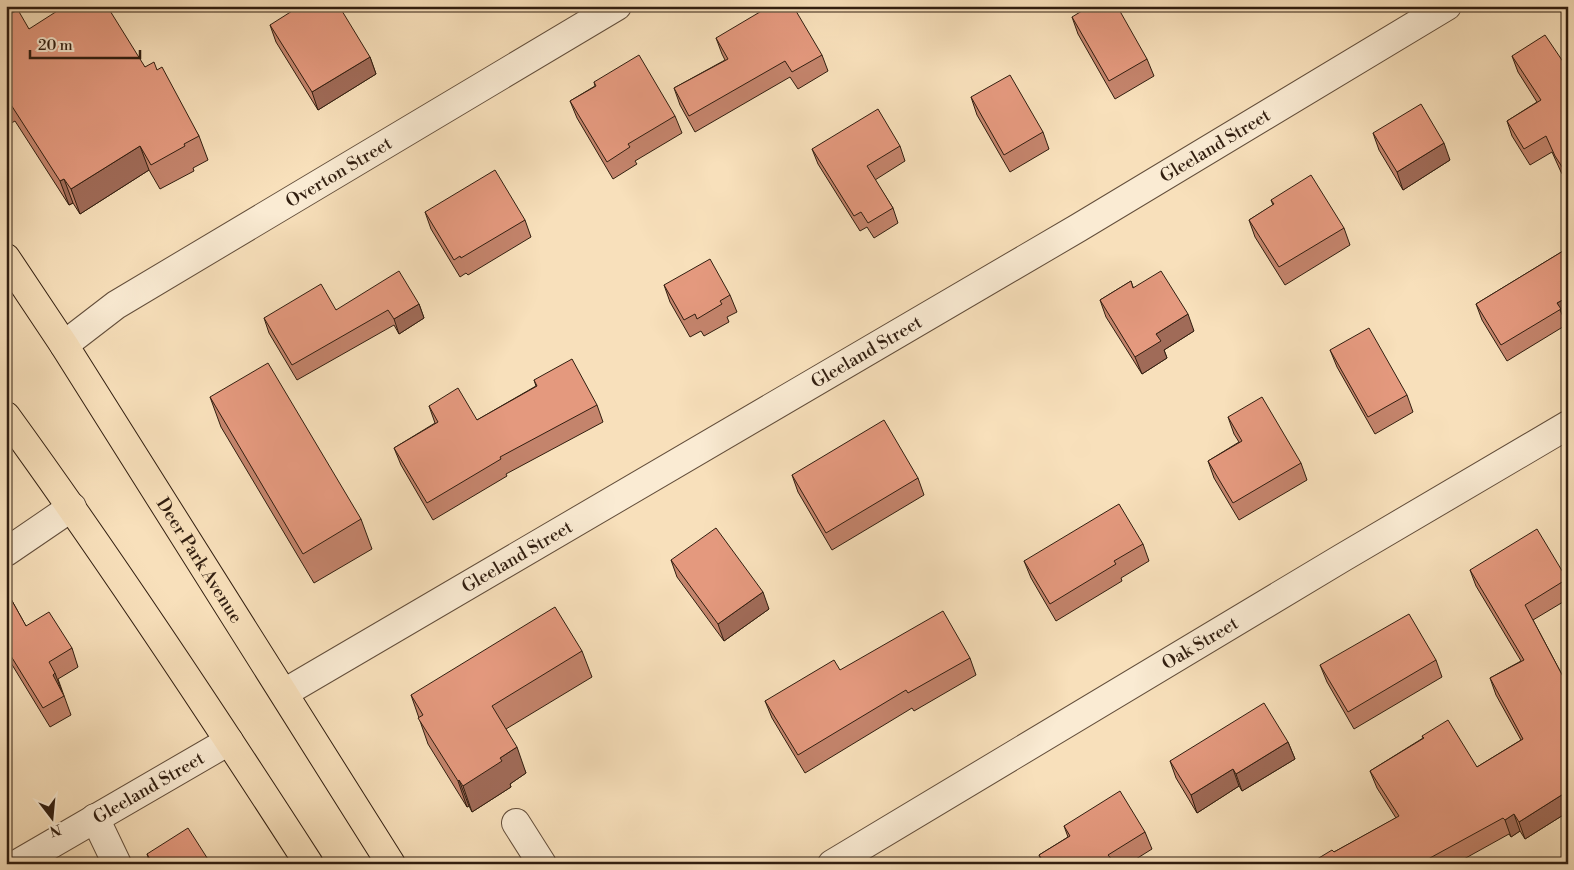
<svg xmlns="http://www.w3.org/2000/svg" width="1574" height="870" font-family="'Libre Bodoni',serif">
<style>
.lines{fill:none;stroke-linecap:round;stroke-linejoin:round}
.minor-casing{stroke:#634e3b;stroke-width:30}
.major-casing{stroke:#311e10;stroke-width:30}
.minor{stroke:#faebd3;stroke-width:28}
.major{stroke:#f8e0bb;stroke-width:28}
.wall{fill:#c4846c;stroke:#311e10}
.shaded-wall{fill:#a06b58;stroke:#311e10}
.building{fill:#e4997e;stroke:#311e10}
.labels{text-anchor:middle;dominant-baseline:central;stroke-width:5;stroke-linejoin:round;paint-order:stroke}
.street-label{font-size:18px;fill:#311e10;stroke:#faebd3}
</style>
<rect width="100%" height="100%" fill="#f8e0bb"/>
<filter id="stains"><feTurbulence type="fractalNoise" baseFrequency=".004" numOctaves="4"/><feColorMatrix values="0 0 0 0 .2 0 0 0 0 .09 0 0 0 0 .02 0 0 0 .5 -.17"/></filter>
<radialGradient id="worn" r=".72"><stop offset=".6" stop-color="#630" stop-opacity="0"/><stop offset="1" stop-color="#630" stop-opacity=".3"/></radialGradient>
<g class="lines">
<!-- minor casing -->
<g class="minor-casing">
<g id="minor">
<path id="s1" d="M64,345L116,305L617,6"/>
<path d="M6,552L72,507"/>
<path id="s2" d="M284,693L1078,228L1447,6"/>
<path d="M95,818L117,864"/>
<path d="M516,823L542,864"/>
<path id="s3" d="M17,864L229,741"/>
<path id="s4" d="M832,864L1342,558L1568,425"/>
</g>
</g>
<!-- major casing -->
<g class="major-casing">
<g id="major">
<path id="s5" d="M6,258L64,345L391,864"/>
<path d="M6,416C112,562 211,712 309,864"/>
</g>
</g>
<!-- minor -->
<use href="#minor" class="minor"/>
<!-- major -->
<use href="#major" class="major"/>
</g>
<!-- wall -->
<path class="wall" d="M445,6H457L449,11Z
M6,8L10,14L29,29L145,67L157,70L199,136L208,160L193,168L194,171L160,189L149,170L80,214L73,203L69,205L15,121L6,126Z
M1072,17L1147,59L1154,76L1115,99L1078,34Z
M270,25L370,57L376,74L318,110L276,42Z
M716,38L822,55L828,71L798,89L790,77L695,132L680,105L674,88L725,60L722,54Z
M1512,56L1568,69V183L1561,172L1552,152L1530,165L1512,136L1507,121L1537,102L1518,72Z
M594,82L675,116L682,133L635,161L637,164L613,179L577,118L570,101L595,86Z
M971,97L1043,132L1049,149L1010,172L977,115Z
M1373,133L1450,160L1403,190L1379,150Z
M900,146L905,161L875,180L893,208L898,223L874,238L867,227L860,231L818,164L812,149Z
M1271,200L1344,228L1350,245L1285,285L1255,237L1249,220L1273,205Z
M425,212L525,220L531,237L468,275L466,273L460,277L431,229Z
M1568,248V316L1564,319L1566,325L1507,361L1482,320L1476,304Z
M1131,281L1133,287L1194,331L1164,350L1167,358L1142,374L1106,317L1100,300Z
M664,285L730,295L737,312L727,317L729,322L704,336L701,331L690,337L670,302Z
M419,304L424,318L399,334L394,325L297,380L269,333L264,318L336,310Z
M1330,350L1407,395L1413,412L1375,434L1337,367Z
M534,380L597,405L603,422L506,474L507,476L433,520L401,465L394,448L435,423L429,406L477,420L536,386Z
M210,397L361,519L372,549L314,583L221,427Z
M1228,417L1301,463L1307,480L1239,520L1214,478L1208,461L1239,442L1234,434Z
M792,475L918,478L924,495L832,550L798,492Z
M1143,544L1149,561L1121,578L1122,581L1056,621L1031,578L1024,561Z
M671,560L769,609L724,641L677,577Z
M1470,570L1567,579L1568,599L1533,620L1568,686V812L1525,839L1520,831L1511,837L1509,834L1455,864H1309L1334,852L1396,818L1377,788L1370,771L1423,738L1422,736L1477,767L1521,740L1496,695L1490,678L1521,661L1476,586Z
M6,590L26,626L72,648L78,667L58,679L71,715L50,727L11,663L6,666Z
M582,651L592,677L506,729L526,773L510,784L511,787L472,812L469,806L467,807L428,744L411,695Z
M970,658L976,675L914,711L912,708L805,773L772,718L765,701Z
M1436,660L1442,677L1354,729L1327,682L1320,665Z
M1288,742L1295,759L1242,791L1239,786L1197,813L1176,778L1170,761Z
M1064,826L1145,832L1152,849L1128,864H1043L1039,855L1068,837Z
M147,854L211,864H150Z"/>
<!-- shaded-wall -->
<path class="shaded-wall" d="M370,57L376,74L318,110L312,92Z
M1444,143L1450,160L1403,190L1397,172Z
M140,146L149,170L80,214L71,189Z
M64,179L73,203L69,205L60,181Z
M1568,297V316L1564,319L1557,303Z
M419,304L424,318L399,334L394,319Z
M1188,314L1194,331L1164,350L1167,358L1142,374L1135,357L1156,334Z
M763,592L769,609L724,641L718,624Z
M55,673L62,692L59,694L53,675Z
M1288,742L1295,759L1242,791L1236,774Z
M517,747L526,773L510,784L511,787L472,812L463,786L500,758Z
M1233,769L1239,786L1197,813L1191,795Z
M459,780L469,806L467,807L458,781Z
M1568,791V812L1525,839L1519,822Z
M1514,814L1520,831L1511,837L1505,820Z"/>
<!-- building -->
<path class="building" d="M65,6H107L145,67L154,62L157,70L162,67L199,136L184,144L185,146L151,165L140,146L71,189L64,179L60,181L6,97V8L10,14L18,10L29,29Z
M300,6H339L370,57L312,92L270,25Z
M770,6H793L822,55L792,72L785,61L689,116L674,88L728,59L716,38Z
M1090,6H1117L1147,59L1109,81L1072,17Z
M1545,35L1568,69V176L1555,156L1546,136L1524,149L1507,121L1541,100L1512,56Z
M639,55L675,116L628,144L630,147L607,162L570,101L596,86L594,82Z
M1010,75L1043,132L1004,155L971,97Z
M1421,104L1444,143L1397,172L1373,133Z
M878,109L900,146L867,166L893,208L868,223L861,212L854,216L812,149Z
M495,170L525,220L461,258L460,256L454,260L425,212Z
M1311,175L1344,228L1279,267L1249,220L1274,204L1271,200Z
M1568,248V297L1557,303L1561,309L1501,345L1476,304Z
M710,259L730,295L720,301L722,304L697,319L695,314L684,320L664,285Z
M399,271L419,304L394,319L388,310L292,365L264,318L321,284L336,310Z
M1161,271L1188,314L1156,334L1161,341L1135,357L1100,300L1131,281L1133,288Z
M1369,328L1407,395L1368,417L1330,350Z
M572,359L597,405L500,457L501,459L427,503L394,448L438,422L429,406L458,388L477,420L537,386L534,380Z
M268,363L361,519L303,554L210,397Z
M1262,397L1301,463L1233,503L1208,461L1242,441L1228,417Z
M884,420L918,478L826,533L792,475Z
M1119,504L1143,544L1114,561L1116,564L1050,604L1024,561Z
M716,528L763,592L718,624L671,560Z
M1537,529L1567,579L1525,605L1568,686V791L1519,822L1514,814L1505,820L1503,818L1419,864H1309L1332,850L1334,852L1399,816L1370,771L1424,738L1422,736L1448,720L1477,767L1523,739L1490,678L1524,660L1470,570Z
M6,590L26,626L49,612L72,648L49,662L55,673L53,675L64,696L43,708L6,648Z
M555,607L582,651L492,706L517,747L500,758L502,761L463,786L459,780L458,781L418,718L423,715L411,695Z
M943,611L970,658L908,693L906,690L798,755L765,701L834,660L840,670Z
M1409,614L1436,660L1348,712L1320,665Z
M1264,703L1288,742L1236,774L1233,769L1191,795L1170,761Z
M1120,791L1145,832L1108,855L1113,861L1108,864H1045L1039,855L1070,836L1064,826Z
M188,828L211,864H153L147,854Z"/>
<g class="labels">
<!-- street labels -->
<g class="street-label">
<text stroke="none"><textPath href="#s2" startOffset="1080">Gleeland Street</textPath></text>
<text stroke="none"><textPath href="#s1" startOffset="325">Overton Street</textPath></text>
<text stroke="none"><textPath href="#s2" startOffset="675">Gleeland Street</textPath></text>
<text stroke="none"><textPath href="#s2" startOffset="270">Gleeland Street</textPath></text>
<text stroke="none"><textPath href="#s5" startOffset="359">Deer Park Avenue</textPath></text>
<text stroke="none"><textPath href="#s4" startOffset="429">Oak Street</textPath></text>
<text stroke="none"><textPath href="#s3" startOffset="152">Gleeland Street</textPath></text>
</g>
</g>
<!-- margin -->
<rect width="1574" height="870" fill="none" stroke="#f8e0bb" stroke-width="25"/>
<rect x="8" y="8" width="1559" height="855" fill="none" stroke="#311e10" stroke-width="2.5"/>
<rect x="12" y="12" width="1549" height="845" fill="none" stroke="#311e10"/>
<!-- north arrow -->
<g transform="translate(52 818) rotate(164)" stroke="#faebd3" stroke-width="4" paint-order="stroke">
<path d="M0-4L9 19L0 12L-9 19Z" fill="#311e10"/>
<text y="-8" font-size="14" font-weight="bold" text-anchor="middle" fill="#311e10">N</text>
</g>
<!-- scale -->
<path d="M30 50v8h110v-8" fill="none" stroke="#311e10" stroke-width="2.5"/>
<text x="38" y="50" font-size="15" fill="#311e10" stroke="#faebd3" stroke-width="4" paint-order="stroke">20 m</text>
<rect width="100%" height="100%" filter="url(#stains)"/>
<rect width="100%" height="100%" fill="url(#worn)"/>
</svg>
